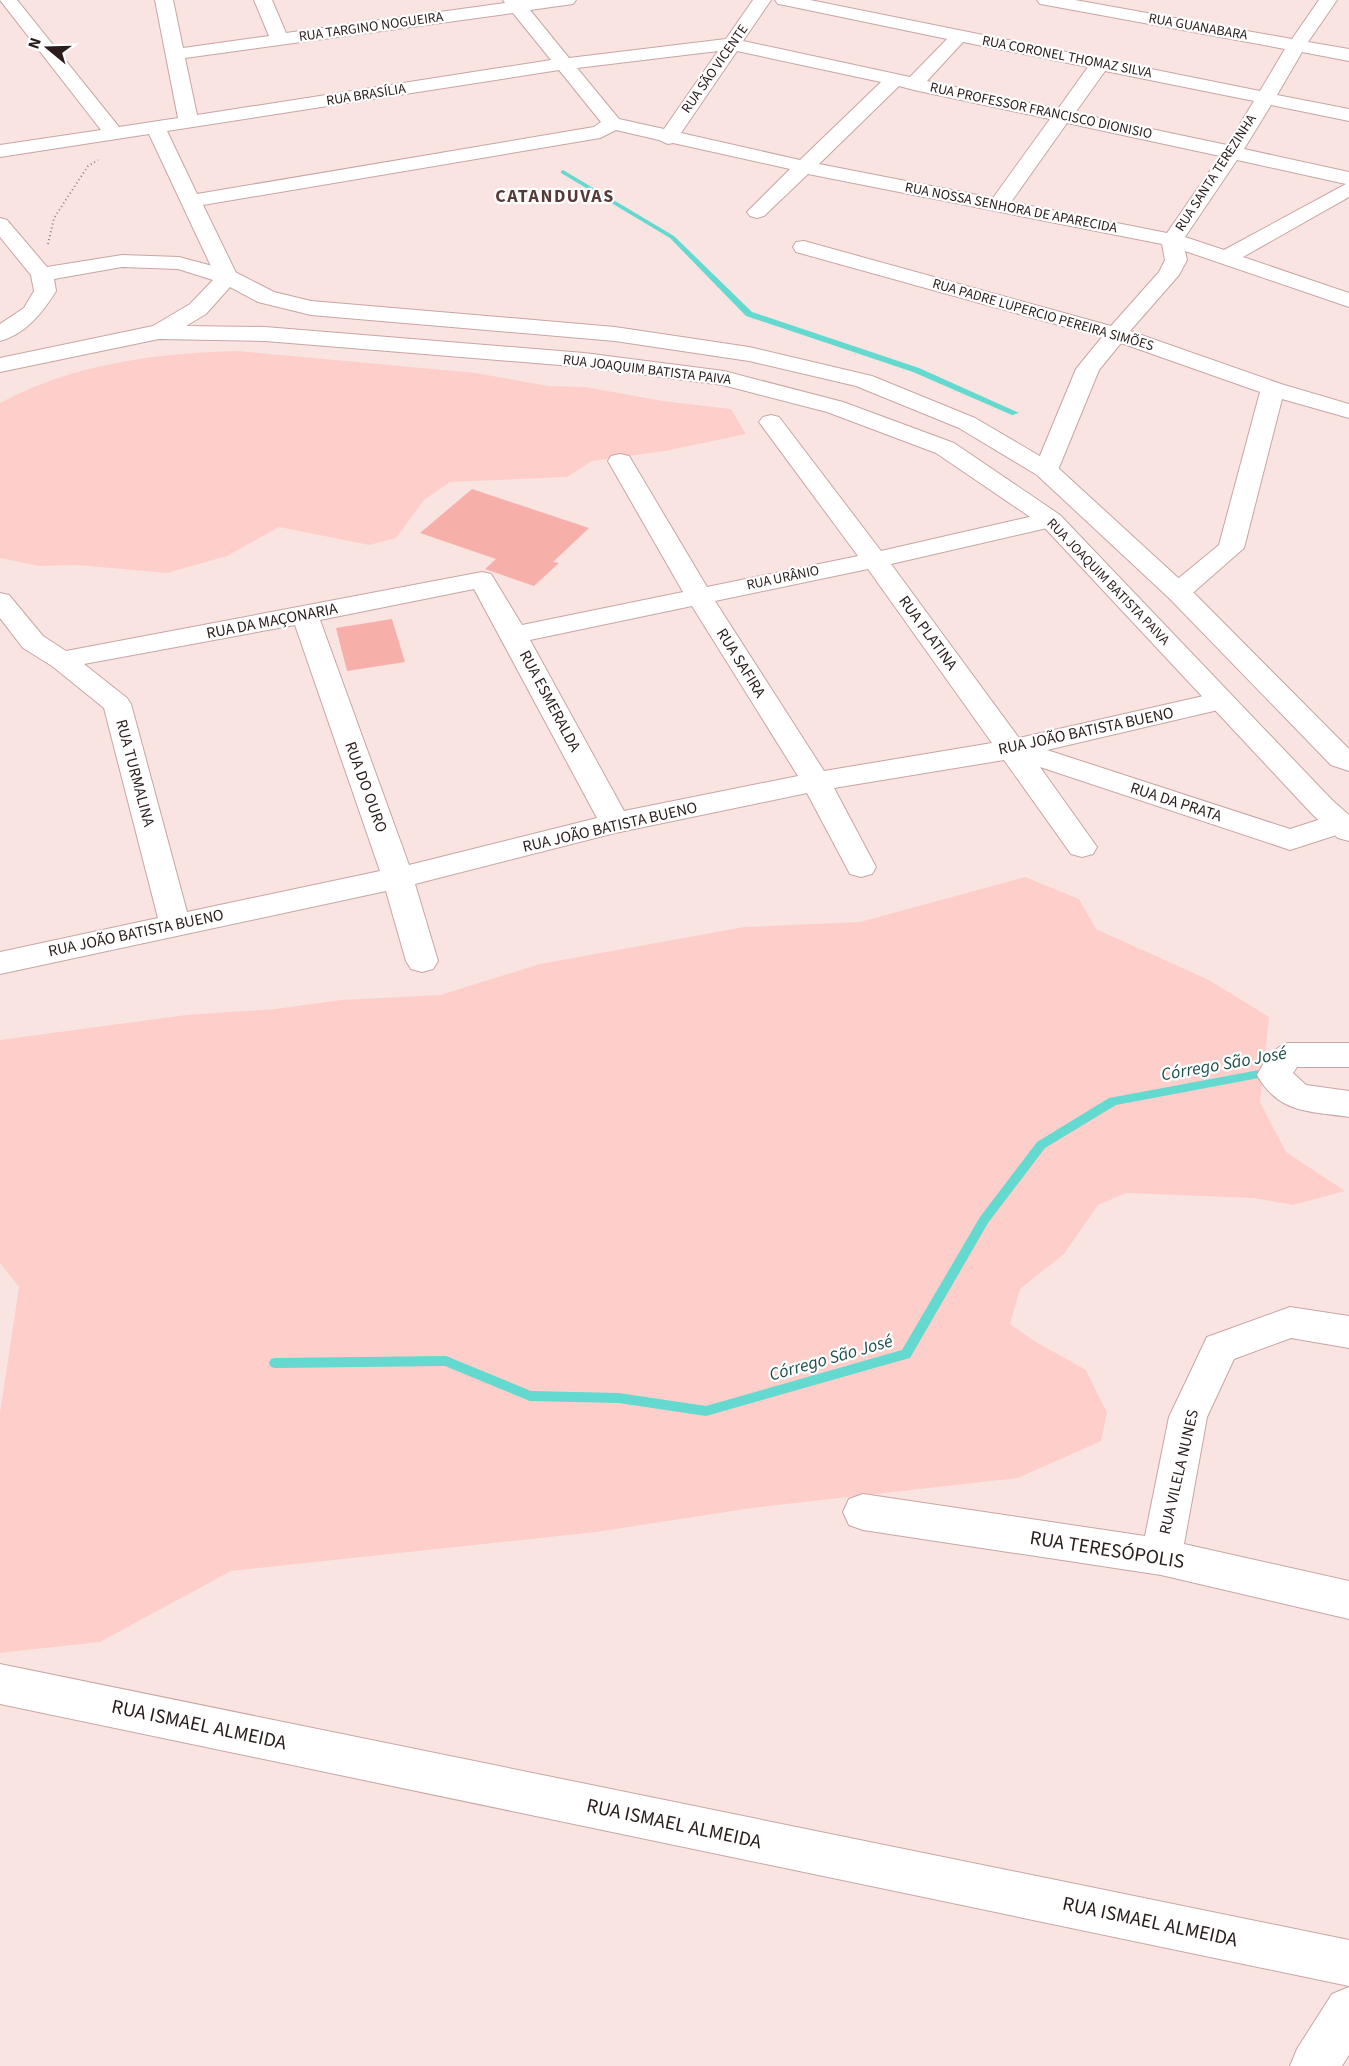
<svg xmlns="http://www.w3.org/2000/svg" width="1349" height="2066" font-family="'Source Sans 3',sans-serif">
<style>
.green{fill:#fecfca}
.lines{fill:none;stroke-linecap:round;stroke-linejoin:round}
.stream{fill:#63d9cf;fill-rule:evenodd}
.building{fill:#f7afa9}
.minor-casing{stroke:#c8a5a2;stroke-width:2}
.secondary-casing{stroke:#c8a5a2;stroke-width:2}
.path{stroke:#91807e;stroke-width:2;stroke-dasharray:1 3;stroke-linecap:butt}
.minor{fill:#fff;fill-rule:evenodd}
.secondary{fill:#fff;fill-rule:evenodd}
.labels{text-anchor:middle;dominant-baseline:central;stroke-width:4.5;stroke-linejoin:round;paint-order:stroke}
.far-street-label{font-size:14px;fill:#291c1b;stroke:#fff}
.street-label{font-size:16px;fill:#291c1b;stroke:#fff}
.far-district-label{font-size:18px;font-weight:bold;letter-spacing:1.5px;fill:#573a37;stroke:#fff}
.water-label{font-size:18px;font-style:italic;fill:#1c4f4b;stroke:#fff}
.near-street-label{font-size:20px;fill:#291c1b;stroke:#fff}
</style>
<rect width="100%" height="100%" fill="#fae4e1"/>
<!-- green -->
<path class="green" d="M237,351L476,373L548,386L585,387L663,401L731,409L746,434L665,451L592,461L567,477L450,482L424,500L396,538L369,545L279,527L227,556L167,573L77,565L39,566L0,558V403C72,364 156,353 237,351Z
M1025,877L1079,899L1096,929L1209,980L1269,1017L1260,1102L1286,1152L1345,1191L1293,1205L1253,1198L1126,1193L1098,1205L1064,1254L1020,1289L1010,1324L1036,1342L1086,1370L1107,1413L1101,1441L1018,1478L752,1508L596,1532L231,1571L100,1642L0,1653V1413L19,1287L0,1263V1040L186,1015L275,1009L341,1000L440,995L540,964L744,927L860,922Z"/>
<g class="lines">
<!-- stream -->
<path class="stream" d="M563,170L674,236L752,312L919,368L1019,413L1012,415L913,372L746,316L670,238L561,173V171Z
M1270,1068L1274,1069L1275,1072L1274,1075L1116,1105L1045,1148L988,1223L910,1358L906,1359L706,1416L619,1403L530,1401L445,1366L275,1368L271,1367L269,1363L271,1359L275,1358L446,1356L531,1391L619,1393L706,1406L902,1350L980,1217L1037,1142L1109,1098Z"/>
</g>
<!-- building -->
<path class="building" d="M472,489L589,528L553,562L559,563L534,586L485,569L496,559L420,533Z
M392,619L405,662L347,671L336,628Z"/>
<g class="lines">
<!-- minor casing -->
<g class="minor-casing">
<path id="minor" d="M0,0H17L119,127L178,118L155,0H173L183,48L269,36L254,0H272L286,33L505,3L503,0H576L573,4L530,10L569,58L726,39L753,0H771L743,41L910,77L947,39L784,5L778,4L775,0H810L1260,91L1285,49L1046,5L1040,4L1037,0H1075L1292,39L1319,0H1337L1308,42L1349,49V61L1302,52L1277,95L1349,109V121L1271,105L1244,149L1349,172V197L1243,257L1349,293V307L1185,251L1187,260L1179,275L1130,331L1281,384L1349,404V418L1282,399L1244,548L1187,598L1178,600L1169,598L1165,592L1169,586L1219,545L1260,392L1121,343L1099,370L1058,470L1055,475L1046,477L1037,475L1034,470L1076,369L1102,337L796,252L793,247L796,242L804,241L1111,326L1159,272L1165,260L1162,244L808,174L764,216L757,218L750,216L747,212L790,169L673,143L668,144L659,140L616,130L600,138L203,205L238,277L235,282L227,284L219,282L216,277L149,134L0,157V145L101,130ZM513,13L551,60L197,115L185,58ZM963,42L1088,67L1058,109L927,81ZM718,51L664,129L619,119L577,68ZM737,51L881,82L800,160L681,133ZM559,70L601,122L594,127L197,194L167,131ZM1105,71L1254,101L1227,145L1075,113ZM899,86L914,90L1050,119L993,198L819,164ZM1067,123L1220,156L1167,233L1011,202ZM1237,160L1346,184L1224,250L1185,237Z
M771,415L779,417L881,551L1051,512L1060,515L1064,520L1060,525L891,564L1019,738L1221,692L1231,695L1235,701L1231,707L1047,750L1290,829L1340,813L1349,816V831L1290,850L1040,767L1097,847L1093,854L1082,857L1071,854L1004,760L834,788L876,867L872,874L861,877L850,874L807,793L615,833L415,884L438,961L433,969L422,972L411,969L406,961L386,891L0,974V952L158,918L104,708L52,666L23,648L0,618V593L9,595L43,636L66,651L482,572L491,574L522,625L683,592L608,461L611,456L620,454L629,456L632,461L707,587L858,556L759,422L763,417ZM868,569L992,743L824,771L715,601ZM474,589L597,818L409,865L320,620ZM692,606L798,776L624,811L530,640ZM295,625L380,871L187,912L131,704L127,698L84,664Z
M1288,1043H1349V1067H1297L1293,1073L1306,1085L1349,1091V1117C1309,1111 1279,1114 1257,1075C1265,1061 1272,1048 1288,1043Z
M1290,1307L1349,1316V1348L1291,1338L1234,1359L1207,1417L1184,1544L1349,1581V1619L1161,1575L863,1530L849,1525L843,1512L849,1499L863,1494L1145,1536L1169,1417L1207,1337Z
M0,1664L1349,1940V1986L0,1704Z
M1349,1987V2055L1342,2066H1290L1297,2049L1332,1994Z"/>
</g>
<!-- secondary casing -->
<g class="secondary-casing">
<path id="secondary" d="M0,218L7,220L47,267L122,255L179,257L235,272L274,292L311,301L615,327L749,347L872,376L975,418L1055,465L1187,586L1349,749V771L1331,765L1169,598L1037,475L959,428L856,386L749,361L615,341L311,315L258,302L230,287L206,314L186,326L265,327L584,353L724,371L843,402L954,443L1060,515L1332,800L1349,815V841L1338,838L1312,814L1042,525L936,453L827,412L723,385L584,367L265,341L159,339L0,372V358L153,326L190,304L213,280L178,269L122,267L54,279L56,291C43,312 26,334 0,341V324L24,308L34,291L31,275L0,237Z"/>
</g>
<!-- path -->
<path class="path" d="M48,244L54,218L88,166L98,160"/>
<!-- minor -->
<use href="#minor" class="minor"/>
<!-- secondary -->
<use href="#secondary" class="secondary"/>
</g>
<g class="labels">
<!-- far-street labels -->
<g class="far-street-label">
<text transform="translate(371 27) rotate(-8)">RUA TARGINO NOGUEIRA</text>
<text transform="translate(1198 27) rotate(10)">RUA GUANABARA</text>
<text transform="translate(1067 57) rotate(11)">RUA CORONEL THOMAZ SILVA</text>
<text transform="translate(715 69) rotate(-55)">RUA SÃO VICENTE</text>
<text transform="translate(366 95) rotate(-9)">RUA BRASÍLIA</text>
<text transform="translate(1041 111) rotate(12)">RUA PROFESSOR FRANCISCO DIONISIO</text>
<text transform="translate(1216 173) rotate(-57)">RUA SANTA TEREZINHA</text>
<text transform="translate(1011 208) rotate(11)">RUA NOSSA SENHORA DE APARECIDA</text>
<text transform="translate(1043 315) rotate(16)">RUA PADRE LUPERCIO PEREIRA SIMÕES</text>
<text transform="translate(647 370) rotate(7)">RUA JOAQUIM BATISTA PAIVA</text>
<text transform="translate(783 578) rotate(-12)">RUA URÂNIO</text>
<text transform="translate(1108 582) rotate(46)">RUA JOAQUIM BATISTA PAIVA</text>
</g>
<!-- street labels -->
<g class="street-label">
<text transform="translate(272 621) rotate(-11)">RUA DA MAÇONARIA</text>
<text transform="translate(928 633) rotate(54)">RUA PLATINA</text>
<text transform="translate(741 663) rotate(58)">RUA SAFIRA</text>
<text transform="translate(550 701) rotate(62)">RUA ESMERALDA</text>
<text transform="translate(1086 731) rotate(-12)">RUA JOÃO BATISTA BUENO</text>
<text transform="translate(135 773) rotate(75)">RUA TURMALINA</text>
<text transform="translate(366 787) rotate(70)">RUA DO OURO</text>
<text transform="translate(1176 802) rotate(18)">RUA DA PRATA</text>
<text transform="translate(610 827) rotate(-13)">RUA JOÃO BATISTA BUENO</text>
<text transform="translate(136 933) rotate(-12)">RUA JOÃO BATISTA BUENO</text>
<text transform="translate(1179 1472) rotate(-77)">RUA VILELA NUNES</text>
</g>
<!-- far-district labels -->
<g class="far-district-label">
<text x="555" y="196">CATANDUVAS</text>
</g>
<!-- water labels -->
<g class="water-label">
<text transform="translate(1224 1064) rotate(-10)">Córrego São José</text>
<text transform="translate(831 1358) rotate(-16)">Córrego São José</text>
</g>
<!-- near-street labels -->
<g class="near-street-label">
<text transform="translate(1107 1550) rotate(9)">RUA TERESÓPOLIS</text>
<text transform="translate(199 1725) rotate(12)">RUA ISMAEL ALMEIDA</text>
<text transform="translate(674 1824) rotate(12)">RUA ISMAEL ALMEIDA</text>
<text transform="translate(1150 1922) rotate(12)">RUA ISMAEL ALMEIDA</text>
</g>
</g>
<!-- north arrow -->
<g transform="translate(48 48) rotate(289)" stroke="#ffffff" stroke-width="4.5" paint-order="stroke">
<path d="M0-4.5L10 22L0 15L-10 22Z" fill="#291c1b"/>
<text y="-9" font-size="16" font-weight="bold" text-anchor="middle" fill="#291c1b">N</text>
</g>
</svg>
